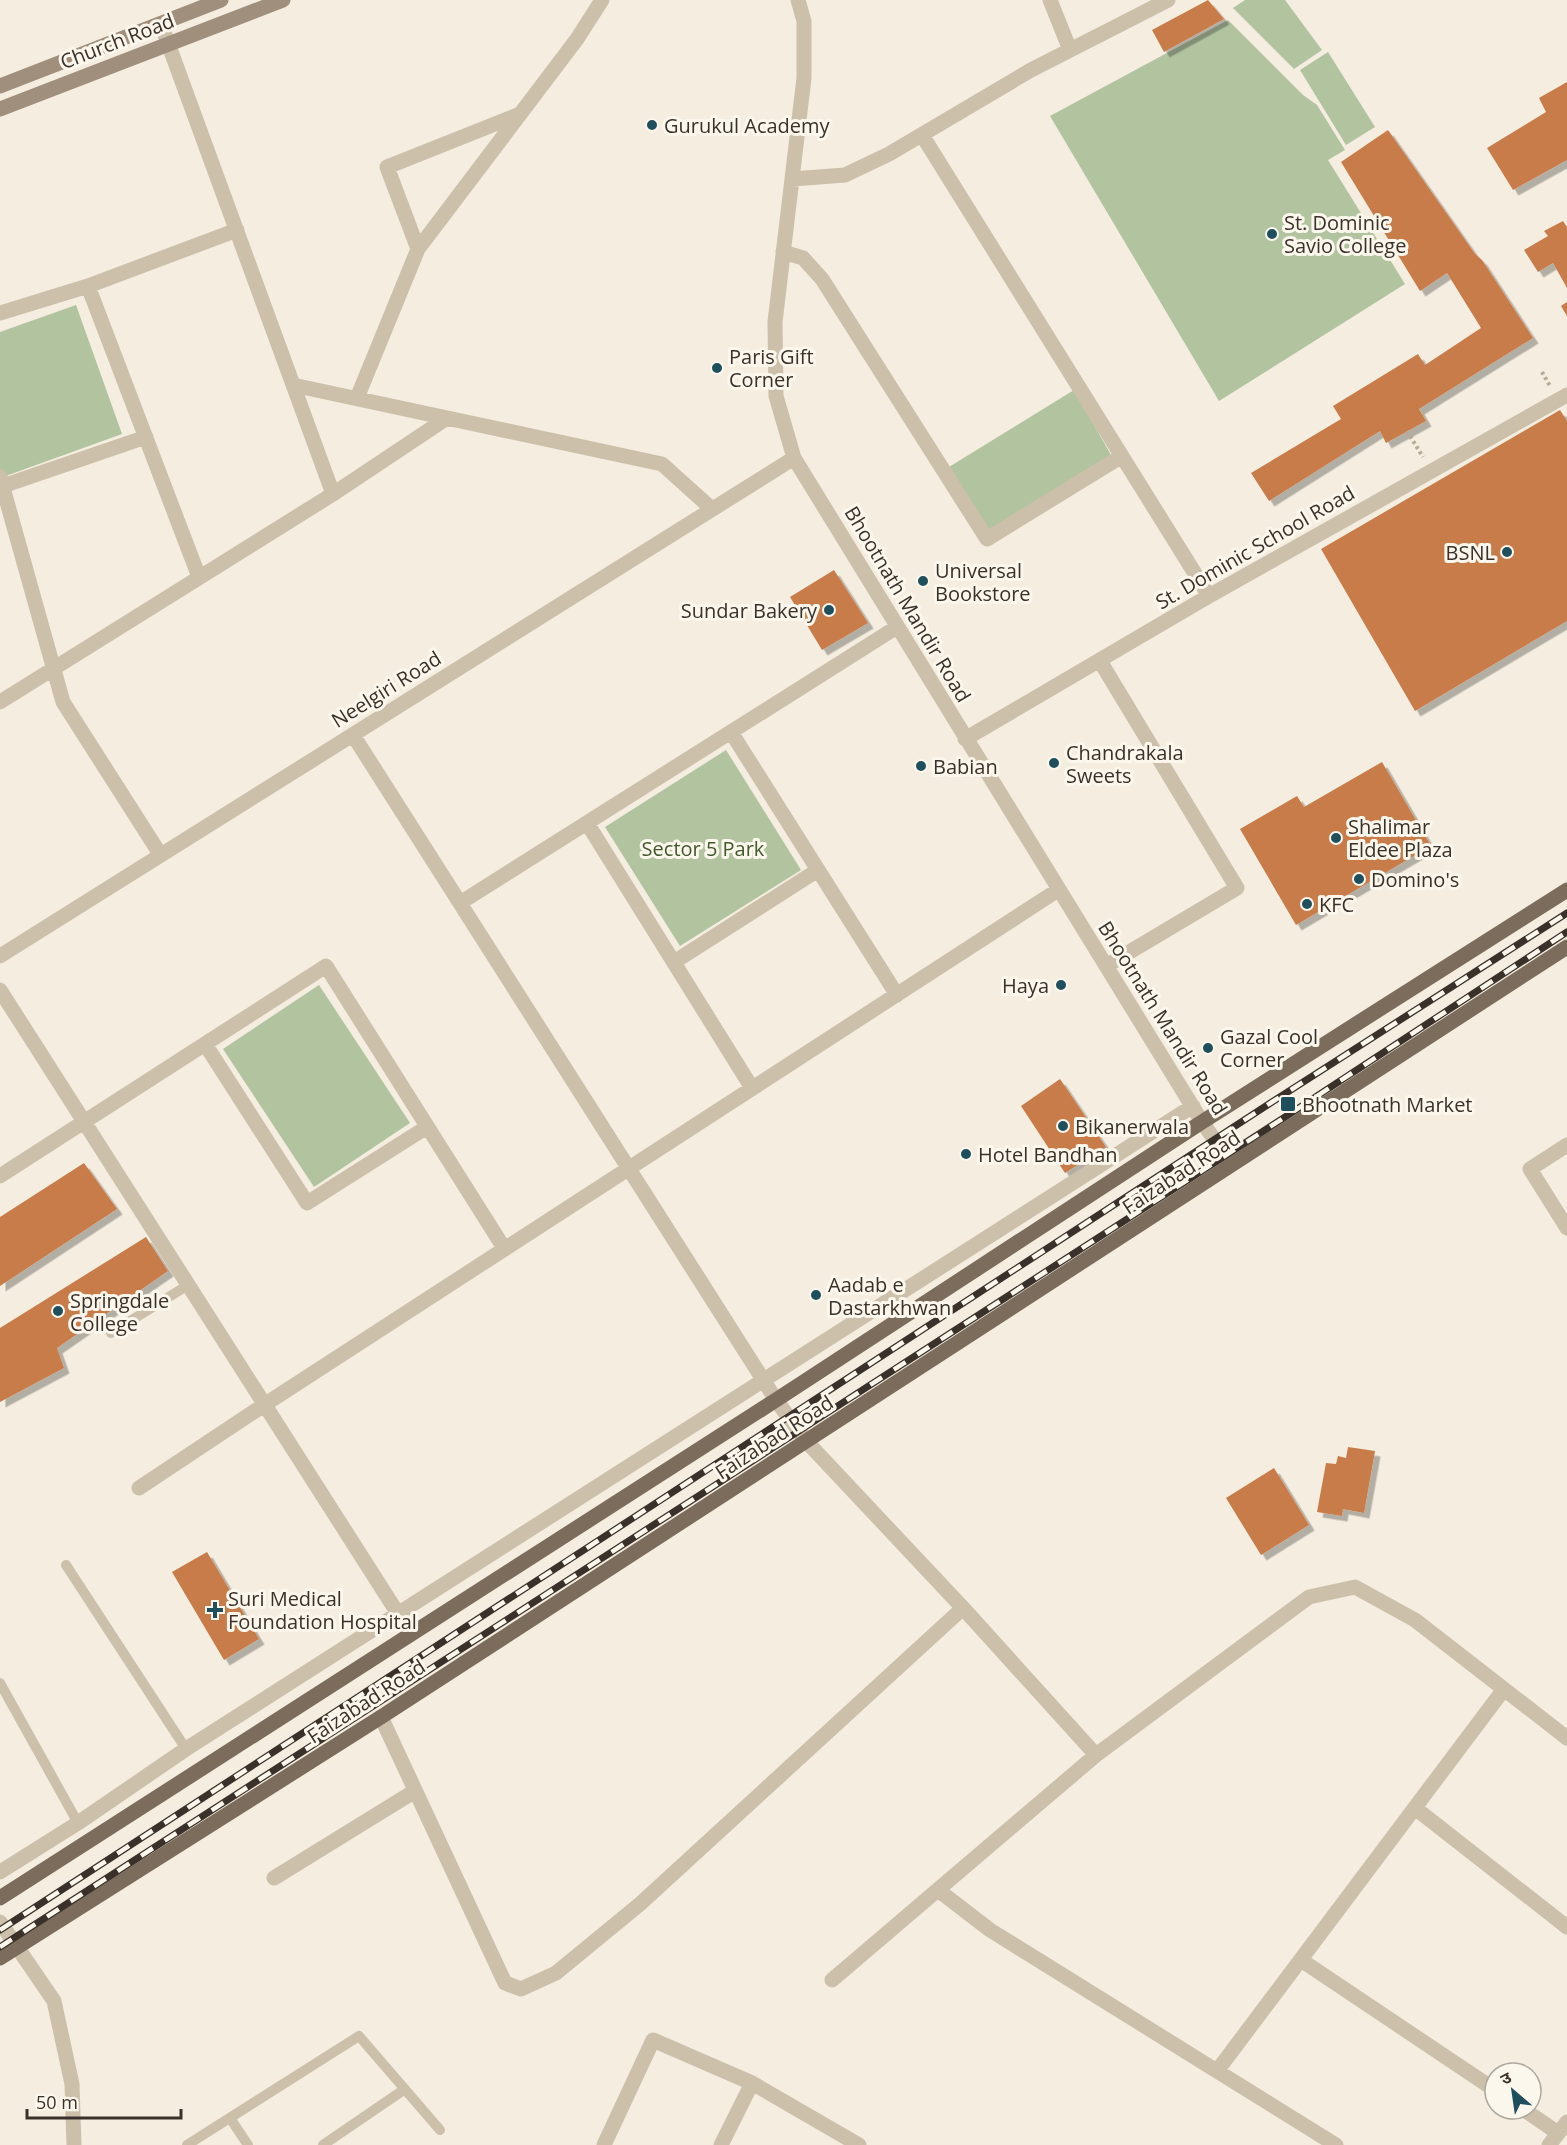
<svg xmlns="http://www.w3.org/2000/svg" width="1567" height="2145" font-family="'Open Sans','Noto Sans Devanagari',sans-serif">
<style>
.green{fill:#b1c39f}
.building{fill:#c77c4a;filter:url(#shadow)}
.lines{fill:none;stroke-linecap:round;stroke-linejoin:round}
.path{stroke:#b8aa95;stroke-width:4;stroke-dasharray:3 3;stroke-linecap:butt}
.lane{stroke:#ccc0ab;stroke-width:10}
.street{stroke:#ccc0ab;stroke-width:15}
.secondary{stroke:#a08f7c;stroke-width:15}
.primary{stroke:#7c6c5b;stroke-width:15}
.rail-casing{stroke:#3a322a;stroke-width:7}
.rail{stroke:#fbf7ed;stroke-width:4.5;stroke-dasharray:14;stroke-linecap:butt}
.poi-dot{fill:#1f4f5d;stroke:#fbf7ed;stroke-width:2}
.labels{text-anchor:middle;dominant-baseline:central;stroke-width:6;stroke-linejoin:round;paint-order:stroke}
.street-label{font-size:20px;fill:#3a322a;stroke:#fbf7ed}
.poi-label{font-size:20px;fill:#3a322a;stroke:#fbf7ed;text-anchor:start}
.park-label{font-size:20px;fill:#42592e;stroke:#fbf7ed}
</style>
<defs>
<filter id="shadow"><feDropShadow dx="5.5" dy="5.5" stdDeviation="0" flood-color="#0004"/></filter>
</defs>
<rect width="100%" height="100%" fill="#f4ede0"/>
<!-- green -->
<path class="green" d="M1245,0H1285L1322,50L1294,69L1233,8Z
M1228,20L1303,95L1317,105L1345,150L1328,160L1405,284L1219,401L1050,116Z
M1328,52L1375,127L1346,145L1300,70Z
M76,305L122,434L3,477L0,469V332Z
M1074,390L1111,455L988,532L949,467Z
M726,750L801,870L680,946L605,827Z
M319,985L410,1123L314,1187L223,1049Z"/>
<!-- building -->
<path class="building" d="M1208,0L1224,19L1164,52L1152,30Z
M1567,82V160L1513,190L1487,148L1546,112L1539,98Z
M1388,130L1475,254L1482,260L1533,338L1419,409L1426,421L1386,443L1380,431L1269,501L1251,473L1341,419L1333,406L1418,354L1425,365L1481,328L1447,273L1420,291L1341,162Z
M1563,221L1567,227V288L1553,263L1538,272L1524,250L1548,236L1544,231Z
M1567,302V316L1561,306Z
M1560,410L1567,421V621L1415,711L1321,549Z
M834,570L868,623L822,650L790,597Z
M1382,762L1431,846L1296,925L1240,829L1297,796L1304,807Z
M1060,1079L1106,1147L1065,1173L1021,1106Z
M84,1163L117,1209L0,1286V1217Z
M146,1237L168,1271L57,1348L64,1368L0,1402V1328Z
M1348,1447L1375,1451L1364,1513L1343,1509L1342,1516L1317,1512L1326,1463L1336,1464L1338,1456L1346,1458Z
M1274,1468L1309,1525L1261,1555L1226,1498Z
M207,1552L259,1639L224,1660L172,1572Z"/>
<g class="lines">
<!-- path -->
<path class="path" d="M1542,372L1550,386
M1407,431L1423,457"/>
<!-- lane -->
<path class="lane" d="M111,1333L188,1285
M66,1565L186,1749
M0,1683L78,1823
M230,2118L248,2145
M187,2145L359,2036L440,2130
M323,2145L405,2089"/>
<!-- street -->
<path class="street" d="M798,0L804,21V78L775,322L776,396L794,458L1202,1122L1232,1164
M1050,0L1070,50
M161,24L333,494
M922,135L1209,596
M792,179L845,175L889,154L1031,70L1168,0
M418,249L387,167L520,114
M783,252L803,258L822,279L987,539L1122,456
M88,286L199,577
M0,313L88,286L237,230
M293,385L662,464L712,509
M357,398L418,249L577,39L602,0
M0,477L63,702L160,854
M0,487L146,437
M1100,661L1237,888L1106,966
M0,702L333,494L447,418
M731,732L897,995
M353,735L776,1400L806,1441L963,1608L1096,1755L1309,1597L1355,1587L1415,1620L1567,1738
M965,739L1209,596L1567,395
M587,823L752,1088
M460,903L897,627
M0,956L794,458
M674,962L818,870
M0,990L411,1634
M205,1044L307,1203L427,1127
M1567,1145L1530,1169L1567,1228
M0,1176L326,966L504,1248
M139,1488L264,1405L1058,890
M381,1717L505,1983L521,1989L556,1973L640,1904L963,1608
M1415,1808L1567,1927
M0,1872L78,1823L186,1749L1193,1106
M274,1878L415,1791
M938,1890L990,1930L1336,2145
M0,1922L54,2001L72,2084L74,2145
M1301,1960L1495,2090
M832,1980L1096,1755
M1217,2071L1504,1689
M1523,2109L1558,2133
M604,2145L653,2040L752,2083L859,2145
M721,2145L752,2083
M1549,2145L1567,2122"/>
<!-- secondary -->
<path class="secondary" d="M0,86L221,0
M0,109L283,0"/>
<!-- primary -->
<path class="primary" d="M0,1898L776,1400L1202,1122L1567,890
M0,1958L381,1717L1567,947"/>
<!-- rail casing -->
<g class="rail-casing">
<path id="rail" d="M0,1930L1272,1102L1567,913
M0,1947L1282,1119L1567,932"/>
</g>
<!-- rail -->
<use href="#rail" class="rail"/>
</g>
<!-- markers -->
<g class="poi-dot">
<circle cx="652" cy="125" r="6"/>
<circle cx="1272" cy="234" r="6"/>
<circle cx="717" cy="368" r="6"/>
<circle cx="1507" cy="552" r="6"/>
<circle cx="923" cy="581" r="6"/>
<circle cx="829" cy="610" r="6"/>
<circle cx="1054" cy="763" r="6"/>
<circle cx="921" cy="766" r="6"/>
<circle cx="1336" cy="838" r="6"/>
<circle cx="1359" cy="879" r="6"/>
<circle cx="1307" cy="904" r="6"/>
<circle cx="1061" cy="985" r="6"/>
<circle cx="1208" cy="1048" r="6"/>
<rect x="1280" y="1096" width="16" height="16" rx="3"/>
<circle cx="1063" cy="1126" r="6"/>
<circle cx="966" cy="1154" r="6"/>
<circle cx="816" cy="1295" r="6"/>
<circle cx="58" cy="1311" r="6"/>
<path d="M212 1601h6v6h6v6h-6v6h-6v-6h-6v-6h6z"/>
</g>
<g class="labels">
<!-- street labels -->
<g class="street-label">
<text transform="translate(117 41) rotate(-21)">Church Road</text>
<text transform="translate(1255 547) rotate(-30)">St. Dominic School Road</text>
<text transform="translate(908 604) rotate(59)">Bhootnath Mandir Road</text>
<text transform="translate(386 689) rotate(-32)">Neelgiri Road</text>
<text transform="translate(1163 1018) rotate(58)">Bhootnath Mandir Road</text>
<text transform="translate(1181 1172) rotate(-33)">Faizabad Road</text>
<text transform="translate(774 1437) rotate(-33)">Faizabad Road</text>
<text transform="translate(366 1701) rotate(-33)">Faizabad Road</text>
</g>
<!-- poi labels -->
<g class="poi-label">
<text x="664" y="125">Gurukul Academy</text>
<text x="1284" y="222">St. Dominic<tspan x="1284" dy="23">Savio College</tspan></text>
<text x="729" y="356">Paris Gift<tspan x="729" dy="23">Corner</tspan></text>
<text x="1495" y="552" text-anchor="end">BSNL</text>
<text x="935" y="570">Universal<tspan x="935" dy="23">Bookstore</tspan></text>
<text x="817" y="610" text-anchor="end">Sundar Bakery</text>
<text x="1066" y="752">Chandrakala<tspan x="1066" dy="23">Sweets</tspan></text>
<text x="933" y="766">Babian</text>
<text x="1348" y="826">Shalimar<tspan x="1348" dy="23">Eldee Plaza</tspan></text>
<text x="1371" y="879">Domino's</text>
<text x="1319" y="904">KFC</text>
<text x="1049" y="985" text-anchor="end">Haya</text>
<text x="1220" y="1036">Gazal Cool<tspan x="1220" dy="23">Corner</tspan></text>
<text x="1302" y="1104">Bhootnath Market</text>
<text x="1075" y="1126">Bikanerwala</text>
<text x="978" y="1154">Hotel Bandhan</text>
<text x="828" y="1284">Aadab e<tspan x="828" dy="23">Dastarkhwan</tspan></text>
<text x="70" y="1300">Springdale<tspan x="70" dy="23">College</tspan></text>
<text x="228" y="1598">Suri Medical<tspan x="228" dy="23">Foundation Hospital</tspan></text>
</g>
<!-- park labels -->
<g class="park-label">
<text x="703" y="848">Sector 5 Park</text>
</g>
</g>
<!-- north arrow -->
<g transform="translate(1513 2091) rotate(331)"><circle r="28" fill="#fbf7ed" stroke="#aea89f" stroke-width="1.5"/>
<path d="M0-4.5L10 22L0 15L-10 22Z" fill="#1f4f5d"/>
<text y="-9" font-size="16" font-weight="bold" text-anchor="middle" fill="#3a322a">उ</text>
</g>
<!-- scale -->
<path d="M27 2109v9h154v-9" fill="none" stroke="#3a322a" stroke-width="3"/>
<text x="36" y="2109" font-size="18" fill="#3a322a" stroke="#fbf7ed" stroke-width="4.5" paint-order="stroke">50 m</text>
</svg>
